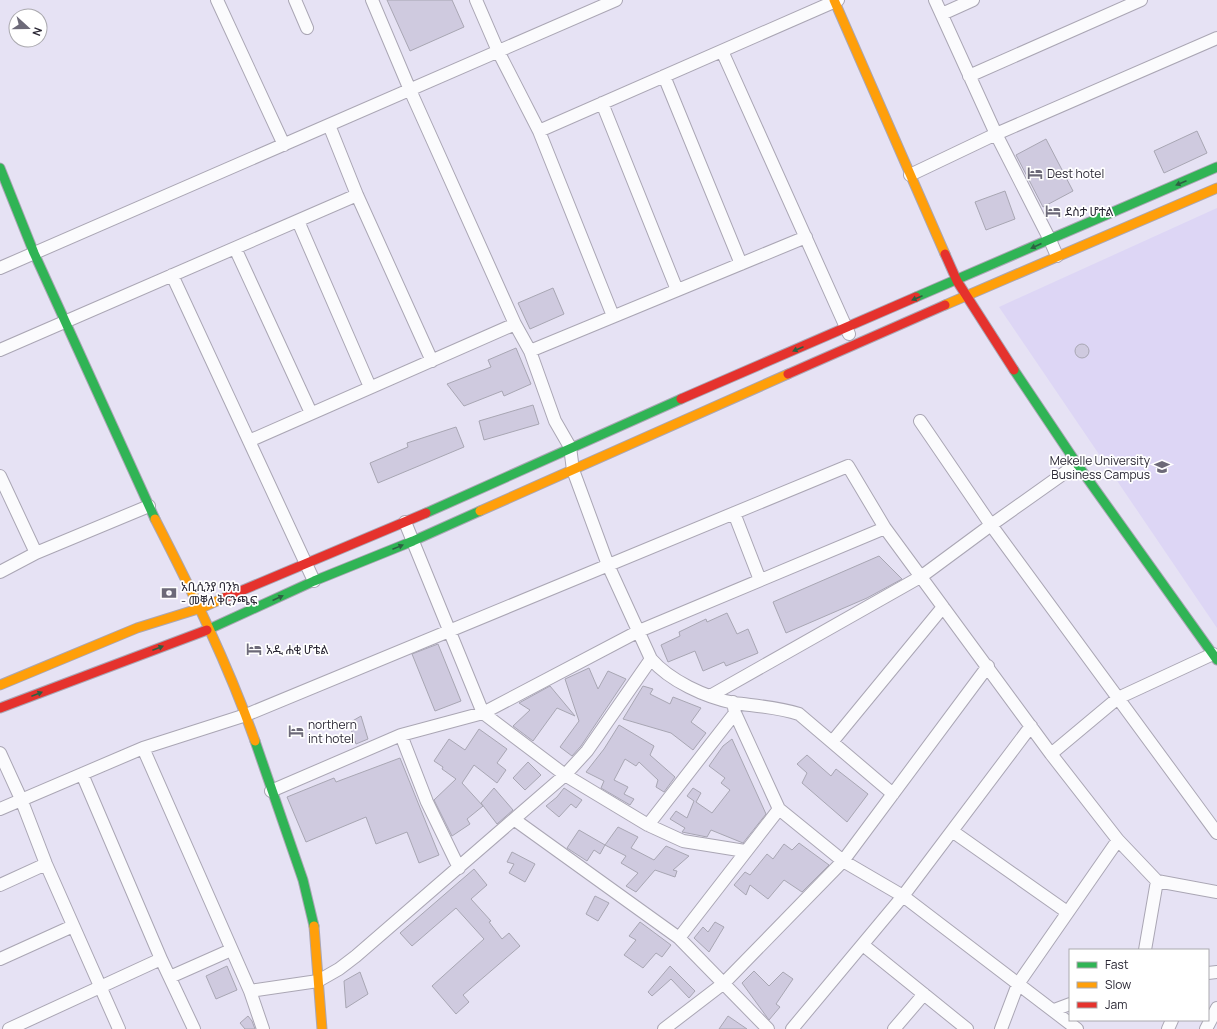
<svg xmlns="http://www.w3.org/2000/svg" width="1217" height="1029" font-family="Manrope,'Noto Sans Ethiopic',sans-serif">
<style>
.built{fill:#ddd6f5}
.building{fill:#cfcadf;stroke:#a8a6b3}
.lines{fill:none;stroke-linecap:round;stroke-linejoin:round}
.street-casing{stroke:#aaa6b4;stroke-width:14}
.fast-casing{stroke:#aaa6b4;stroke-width:11}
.slow-casing{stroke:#aaa6b4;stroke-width:11}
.jam-casing{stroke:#aaa6b4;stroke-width:11}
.street{stroke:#fbfbfd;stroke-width:12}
.fast{stroke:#30b455;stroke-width:9}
.slow{stroke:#ff9f0a;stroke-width:9}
.jam{stroke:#e5322d;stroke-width:9}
.oneway{fill:#2d6042}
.labels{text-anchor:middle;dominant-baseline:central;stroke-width:3.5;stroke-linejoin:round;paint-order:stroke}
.poi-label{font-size:12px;fill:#2b2835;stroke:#fff;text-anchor:start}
</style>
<rect width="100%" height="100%" fill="#e6e2f4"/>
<!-- built -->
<path class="built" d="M1217,208V628L999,307Z"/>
<!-- building -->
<path class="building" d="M387,0H452L464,27L410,51Z
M1197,131L1207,153L1164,173L1154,151Z
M1046,139L1073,191L1043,207L1016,155Z
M1005,191L1015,219L986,230L975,202Z
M553,288L564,314L530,329L518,303Z
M1075 351a7 7 0 1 1 14 0a7 7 0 1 1-14 0Z
M516,348L531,384L504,396L502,391L464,406L447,384L491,367L488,360Z
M533,405L539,424L484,440L479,421Z
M456,427L464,447L378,483L370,463L408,447L407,443Z
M879,556L902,579L867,598L786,633L773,602Z
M727,613L737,634L748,629L758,653L726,666L724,662L703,671L695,651L668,662L661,645L680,636L679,632L706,619L707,622Z
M438,644L461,701L435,711L412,654Z
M589,668L598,689L608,671L626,679L581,746L572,756L560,747L579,721L565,679Z
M550,686L575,716L557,708L533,741L513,726L530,710L519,703Z
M643,686L653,689L650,694L670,704L673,697L701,708L691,722L706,733L693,750L671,733L623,719Z
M361,716L368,739L356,744L349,723Z
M619,725L654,746L650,755L675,777L664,792L656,787L658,780L639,762L636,766L625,759L614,780L628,787L624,794L634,799L630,805L601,788L604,781L586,772L604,749Z
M479,729L507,749L497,763L506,770L497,783L474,765L462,783L483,806L467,819L470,824L452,836L434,800L456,779L442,769L443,767L434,761L449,739L465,750Z
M732,739L766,814L743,843L711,830L707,837L682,832L685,828L670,819L676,811L687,818L694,801L687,796L693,788L701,793L696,802L712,813L730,790L721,783L725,778L709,766L723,746Z
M807,755L831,776L836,769L868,794L847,822L802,783L807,773L797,764Z
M400,758L439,855L419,863L407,832L376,844L366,817L306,842L287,797L334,778L336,782Z
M528,762L541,775L525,790L513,778Z
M494,788L513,810L497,824L481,803Z
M564,788L582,800L576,808L571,804L559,817L546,806L557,797Z
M618,827L638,837L631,848L654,860L666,846L689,856L673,870L677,871L675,877L655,870L636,892L626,886L638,873L621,863L626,856L605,845Z
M579,830L605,845L600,854L594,850L587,861L567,848Z
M799,843L829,865L802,892L784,880L768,899L750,885L746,895L734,885L745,872L750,875L767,854L773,859L784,844L792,850Z
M512,852L535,864L525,882L509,873L514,864L507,862Z
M474,869L487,885L471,899L491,921L489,922L502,939L509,933L520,946L463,995L469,1002L456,1014L432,986L484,939L456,908L412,946L400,933Z
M595,896L609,903L598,921L586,914Z
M640,922L671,945L662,957L656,953L643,968L624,955L636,940L629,936Z
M715,922L724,927L709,952L694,938L703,927L708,932Z
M227,966L237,990L216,999L206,976Z
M670,966L695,991L689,998L671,979L652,996L648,992Z
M754,971L769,986L783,972L793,979L776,1004L780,1007L769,1020L742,983Z
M360,972L368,994L346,1008L344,981Z
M248,1016L252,1021L255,1029H245L240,1023Z
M728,1016L747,1029H719Z"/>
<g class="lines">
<!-- street casing -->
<g class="street-casing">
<path id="street" d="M217,0L284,145
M295,0L307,28
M372,0L410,90L515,324L530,351L555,421L570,447L573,470L608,565L651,659C670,681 705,697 734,703C756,706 778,707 799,714L893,794
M476,0L498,51L539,131L613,316
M935,0L996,134L1050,240L1057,256
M942,14L973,0
M722,51L849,334
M664,76L741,264
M969,76L1141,0
M602,103L677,290
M329,125L357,195L432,361
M539,131L838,0
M910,175L996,134L1217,38
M298,221L370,387
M235,248L311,413
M0,268L616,0
M172,275L314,581
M0,350L357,195
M530,351L806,237
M920,421L991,525L1217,833
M249,441L515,324
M0,476L36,553
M734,513L760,580
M405,522L483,713L565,775L648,825L683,841L745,851
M0,572L36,553L149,506
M710,696L922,576L991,525L1077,464
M733,702L735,713L779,809L843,861L903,896L1077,1029
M401,735L427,802L459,868
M832,742L943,607
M143,748L250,991L263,1029
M0,753L21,799L46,864L119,1029
M1051,754L1118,698L1213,654
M82,774L161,959L194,1029
M271,791L401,735L483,713L639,631L885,528
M0,809L143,748L246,715L848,466L885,528L1051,754L1118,840L1157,881L1217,892
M515,820L679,938L768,1029
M648,825L735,713
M952,831L1067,912
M0,885L46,864
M679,938L779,809
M863,945L967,1029
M1145,950L1157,881
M0,959L73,926
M1208,973L1217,972
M170,977L231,950
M250,991L318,981L339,969L356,956L565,775L587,751L651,659
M1054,1010L1070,1004
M9,1029L161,959
M664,1029L724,983L843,861L988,666
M792,1029L903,896L1031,726
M894,1029L924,994
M1001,1029L1018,984L1118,840
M1168,1029L1172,1020
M1206,1029L1217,1008"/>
</g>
<!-- fast casing -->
<g class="fast-casing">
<path id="fast" d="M0,168L34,253L155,519
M916,297L1217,167
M1014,370L1077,464L1217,660
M426,513L681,399
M207,630L314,581L413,541L480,511
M255,741L303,880L314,926"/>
</g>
<!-- slow casing -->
<g class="slow-casing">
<path id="slow" d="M834,0L945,254
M945,305L1217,188
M480,511L788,374
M155,519C192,591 228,664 255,741
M0,685L137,628L201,608L224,598
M314,926L322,1029"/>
</g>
<!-- jam casing -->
<g class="jam-casing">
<path id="jam" d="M945,254L957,281L1014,370
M788,374L945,305
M681,399L916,297
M224,598L426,513
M0,708L207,630"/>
</g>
<!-- street -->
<use href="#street" class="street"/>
<!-- fast -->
<use href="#fast" class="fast"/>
<!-- slow -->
<use href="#slow" class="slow"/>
<!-- jam -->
<use href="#jam" class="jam"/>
</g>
<!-- one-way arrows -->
<defs><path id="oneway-solid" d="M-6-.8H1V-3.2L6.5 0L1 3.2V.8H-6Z"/></defs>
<g class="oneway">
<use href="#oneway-solid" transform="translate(1181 183) rotate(157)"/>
<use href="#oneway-solid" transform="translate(1036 246) rotate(156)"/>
<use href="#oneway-solid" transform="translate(917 298) rotate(157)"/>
<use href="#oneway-solid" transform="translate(798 349) rotate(157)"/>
<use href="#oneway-solid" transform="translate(398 547) rotate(-22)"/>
<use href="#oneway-solid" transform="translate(278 598) rotate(-25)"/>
<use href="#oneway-solid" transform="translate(158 648) rotate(-21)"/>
<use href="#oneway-solid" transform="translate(37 694) rotate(-21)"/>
</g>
<!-- icons -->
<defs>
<g id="hotel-bare" transform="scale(1.2)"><path d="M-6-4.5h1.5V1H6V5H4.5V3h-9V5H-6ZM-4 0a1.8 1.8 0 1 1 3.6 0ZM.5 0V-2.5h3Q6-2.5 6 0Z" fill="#6c6978" stroke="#fff" stroke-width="2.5" paint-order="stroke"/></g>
<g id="university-bare" transform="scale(1.2)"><path d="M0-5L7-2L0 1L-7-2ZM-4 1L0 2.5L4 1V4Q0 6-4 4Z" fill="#6c6978" stroke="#fff" stroke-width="2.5" paint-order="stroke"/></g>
<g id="bank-bare" transform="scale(1.2)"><path d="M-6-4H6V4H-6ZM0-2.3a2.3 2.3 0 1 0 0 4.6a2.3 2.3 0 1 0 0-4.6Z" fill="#6c6978" stroke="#fff" stroke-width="2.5" paint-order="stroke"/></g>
</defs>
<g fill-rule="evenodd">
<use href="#hotel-bare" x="1035" y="173"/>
<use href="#hotel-bare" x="1053" y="211"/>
<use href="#university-bare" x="1162" y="467"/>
<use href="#bank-bare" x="169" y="593"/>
<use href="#hotel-bare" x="254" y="649"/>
<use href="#hotel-bare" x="296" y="731"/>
</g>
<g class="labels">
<!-- poi labels -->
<g class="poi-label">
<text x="1047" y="173">Dest hotel</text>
<text x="1065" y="211">ደስታ ሆተል</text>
<text x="1150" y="460" text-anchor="end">Mekelle University<tspan x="1150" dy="14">Business Campus</tspan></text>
<text x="181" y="586">አቢሲንያ ባንክ<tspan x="181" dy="14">- መቐለ ቅርንጫፍ</tspan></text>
<text x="266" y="649">አዲ ሐቂ ሆቴል</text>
<text x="308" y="724">northern<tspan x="308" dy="14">int hotel</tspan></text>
</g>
</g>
<!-- legend -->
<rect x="1069" y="949" width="140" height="72" fill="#ffffff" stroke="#aaa9ae"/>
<rect x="1077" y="962" width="20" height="6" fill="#30b455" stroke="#aaa9ae"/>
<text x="1105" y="969" font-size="12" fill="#2b2835">Fast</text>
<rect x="1077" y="982" width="20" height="6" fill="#ff9f0a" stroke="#aaa9ae"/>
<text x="1105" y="989" font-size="12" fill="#2b2835">Slow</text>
<rect x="1077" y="1002" width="20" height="6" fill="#e5322d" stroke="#aaa9ae"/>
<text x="1105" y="1009" font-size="12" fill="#2b2835">Jam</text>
<!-- north arrow -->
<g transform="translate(28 28) rotate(111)"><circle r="19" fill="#ffffff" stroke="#aaa9ae"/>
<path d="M0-3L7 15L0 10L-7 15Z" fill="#6c6978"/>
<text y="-6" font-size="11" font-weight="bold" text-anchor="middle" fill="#2b2835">N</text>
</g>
</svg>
